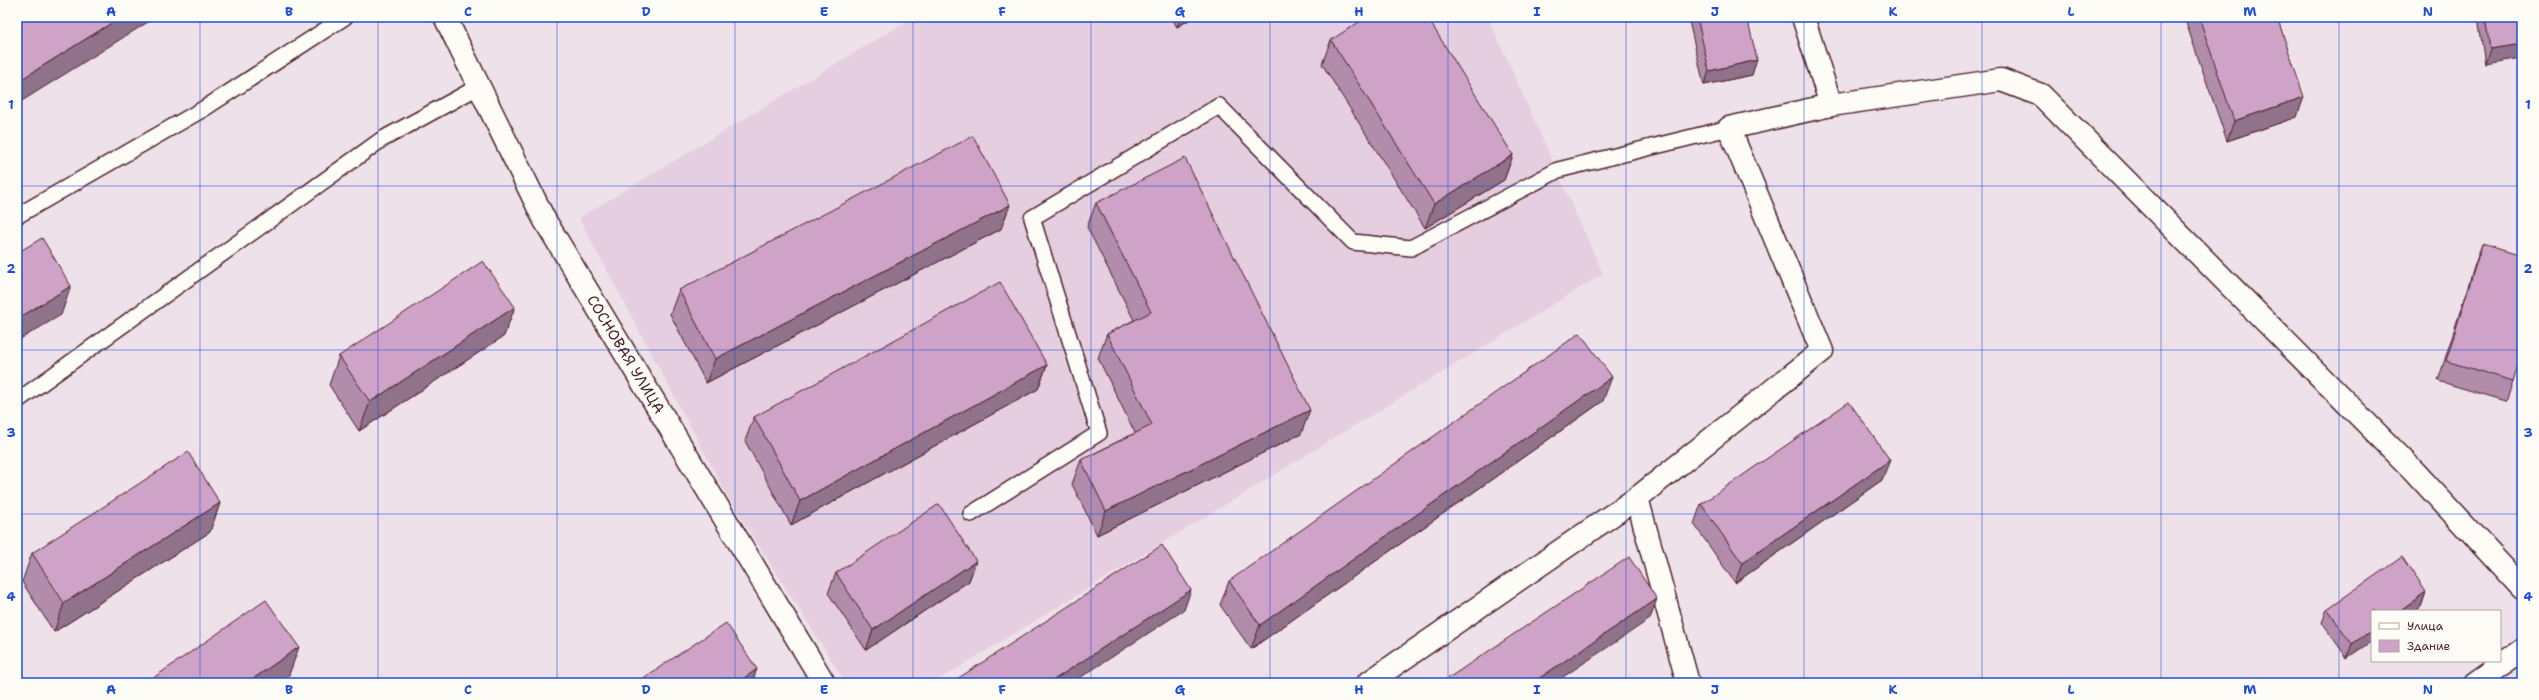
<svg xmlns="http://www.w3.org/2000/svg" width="2539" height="700" font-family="'Shantell Sans',sans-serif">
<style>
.built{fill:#e5cedf}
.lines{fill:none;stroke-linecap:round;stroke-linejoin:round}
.service-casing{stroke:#4a1f2b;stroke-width:18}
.minor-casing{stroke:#4a1f2b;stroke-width:25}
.tertiary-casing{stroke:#4a1f2b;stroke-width:25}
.service{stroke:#fdfcf7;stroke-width:15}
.minor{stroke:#fdfcf7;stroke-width:22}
.tertiary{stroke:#fdfcf7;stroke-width:22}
.wall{fill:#b28cab;stroke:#4a1f2b}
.shaded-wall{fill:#91728b;stroke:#4a1f2b}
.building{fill:#cfa3c7;stroke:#4a1f2b}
.grid{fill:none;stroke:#1d4ed8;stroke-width:1;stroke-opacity:0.55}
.labels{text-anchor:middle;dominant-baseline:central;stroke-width:4;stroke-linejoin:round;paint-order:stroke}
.street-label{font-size:15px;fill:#4a1f2b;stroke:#fdfcf7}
.neatline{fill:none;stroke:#1d4ed8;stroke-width:1.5}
.grid-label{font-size:13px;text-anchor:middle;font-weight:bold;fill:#1d4ed8}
</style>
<rect width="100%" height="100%" fill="#efe1e9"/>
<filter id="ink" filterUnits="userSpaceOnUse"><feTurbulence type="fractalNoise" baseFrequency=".025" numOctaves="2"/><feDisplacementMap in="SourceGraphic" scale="8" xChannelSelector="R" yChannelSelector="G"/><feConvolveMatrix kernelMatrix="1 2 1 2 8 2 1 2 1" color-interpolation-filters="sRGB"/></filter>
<g filter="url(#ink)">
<!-- built -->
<path class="built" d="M914,17H1488L1603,274L933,683H846L728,497L579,218Z"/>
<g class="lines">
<!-- service casing -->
<g class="service-casing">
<path id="service" d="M17,216L205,108L345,17
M17,401L381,140L478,87
M971,514L1099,433L1032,218L1219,106L1353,242L1411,248L1558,170L1729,128"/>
</g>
<!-- minor casing -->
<g class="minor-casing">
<g id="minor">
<path id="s1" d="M445,17L544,219L824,683"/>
<path d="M1803,17L1831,105"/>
<path d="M1637,498L1688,683"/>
<path d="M1368,683L1637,498L1822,351L1729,128L1831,105L2001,80L2041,95L2413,470L2522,588"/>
</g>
</g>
<!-- tertiary casing -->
<g class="tertiary-casing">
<path id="tertiary" d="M2475,683L2522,650"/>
</g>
<!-- service -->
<use href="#service" class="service"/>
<!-- minor -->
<use href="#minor" class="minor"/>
<!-- tertiary -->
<use href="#tertiary" class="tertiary"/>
</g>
<!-- wall -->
<path class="wall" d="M1171,17H1194L1177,27Z
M1688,17H1747L1752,75L1704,85Z
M2184,17H2277L2297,117L2227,141Z
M2478,17H2522L2485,64Z
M1331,40L1513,155L1504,180L1425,228L1322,64Z
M1096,203L1301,434L1097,535L1072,484L1081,460L1135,433L1098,358L1107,334L1134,320L1087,227Z
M1001,229L706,383L670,314L679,290Z
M2482,244L2513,381L2506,401L2438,381L2475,264Z
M504,336L359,431L329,385L339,356Z
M1047,365L1038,389L791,525L745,441L754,417Z
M1603,401L1251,649L1220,605L1229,581Z
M1882,480L1735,583L1694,524L1701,504Z
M220,503L210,532L54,632L22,582L32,553Z
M976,561L969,581L866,650L828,593L836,573Z
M2426,592L2421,607L2415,611H2372L2347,658L2322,623L2327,609Z"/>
<!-- shaded-wall -->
<path class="shaded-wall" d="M121,17H156L17,104V82Z
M1181,17H1194L1177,27Z
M2522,44V58L2485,64L2490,49Z
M1757,60L1752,75L1704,85L1709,71Z
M2304,97L2297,117L2227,141L2234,121Z
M1513,155L1504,180L1425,228L1434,204Z
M1010,205L1001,229L706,383L715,359Z
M71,286L61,315L17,341V319Z
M515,307L504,336L359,431L370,402Z
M1047,365L1038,389L791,525L800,501Z
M1612,377L1603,401L1251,649L1260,625Z
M1310,410L1301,434L1097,535L1106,511Z
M1890,460L1882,480L1735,583L1742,563Z
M220,503L210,532L54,632L64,603Z
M976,561L969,581L866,650L873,630Z
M1191,590L1184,610L1072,683H1049Z
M2426,592L2421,607L2415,611H2399Z
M1657,599L1650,619L1554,683H1532Z
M2372,630V641L2347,658L2352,644Z
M299,647L289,675L277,683H247Z
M757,669L752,683H737Z"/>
<!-- building -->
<path class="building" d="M17,17H121L17,82Z
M1367,17H1427L1513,155L1434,204L1331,40Z
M1697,17H1747L1757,60L1709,71Z
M2199,17H2277L2304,97L2234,121Z
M2485,17H2522V44L2490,49Z
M973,136L1010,205L715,359L679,290Z
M1185,158L1310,410L1106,511L1081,460L1152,425L1107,334L1151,312L1096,203Z
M42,238L71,286L17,319V253Z
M2482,244L2522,256V352L2513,381L2446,361Z
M483,261L515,307L370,402L339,356Z
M1000,282L1047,365L800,501L754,417Z
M1580,333L1612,377L1260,625L1229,581Z
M1849,402L1890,460L1742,563L1701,504Z
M188,452L220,503L64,603L32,553Z
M939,504L976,561L873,630L836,573Z
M1162,545L1191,590L1049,683H951Z
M1629,557L1657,599L1532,683H1441Z
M2402,557L2426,592L2399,611H2372V630L2352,644L2327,609Z
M266,600L299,647L247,683H146Z
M726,623L757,669L737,683H636Z"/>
</g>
<!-- grid -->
<path class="grid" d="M200,17V683M378,17V683M557,17V683M735,17V683M913,17V683M1091,17V683M1270,17V683M1448,17V683M1626,17V683M1804,17V683M1982,17V683M2161,17V683M2339,17V683M17,186H2522M17,350H2522M17,514H2522"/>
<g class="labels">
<!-- street labels -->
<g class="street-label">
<text stroke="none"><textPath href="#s1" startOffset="383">СОСНОВАЯ УЛИЦА</textPath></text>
</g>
</g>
<!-- margin -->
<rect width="2539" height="700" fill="none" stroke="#fdfcf7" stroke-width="44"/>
<!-- legend -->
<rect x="2371" y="610" width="130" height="52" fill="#fdfcf7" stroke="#b5a4a5"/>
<rect x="2379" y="623" width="20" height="6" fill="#fdfcf7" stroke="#b5a4a5"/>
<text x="2407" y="630" font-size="12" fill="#4a1f2b">Улица</text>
<rect x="2379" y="640" width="20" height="12" fill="#cfa3c7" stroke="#b5a4a5"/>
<text x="2407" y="650" font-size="12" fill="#4a1f2b">Здание</text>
<rect x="22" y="22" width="2495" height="656" class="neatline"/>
<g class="grid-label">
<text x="111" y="16">A</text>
<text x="289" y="16">B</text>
<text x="468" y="16">C</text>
<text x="646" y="16">D</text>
<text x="824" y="16">E</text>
<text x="1002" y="16">F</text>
<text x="1180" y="16">G</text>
<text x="1359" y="16">H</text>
<text x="1537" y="16">I</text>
<text x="1715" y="16">J</text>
<text x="1893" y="16">K</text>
<text x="2071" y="16">L</text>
<text x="2250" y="16">M</text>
<text x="2428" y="16">N</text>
<text x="11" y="109">1</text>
<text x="2528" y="109">1</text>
<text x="11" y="273">2</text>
<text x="2528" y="273">2</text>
<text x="11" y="437">3</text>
<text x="2528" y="437">3</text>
<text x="11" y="601">4</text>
<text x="2528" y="601">4</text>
<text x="111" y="694">A</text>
<text x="289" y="694">B</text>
<text x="468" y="694">C</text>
<text x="646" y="694">D</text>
<text x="824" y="694">E</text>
<text x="1002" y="694">F</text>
<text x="1180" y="694">G</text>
<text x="1359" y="694">H</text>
<text x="1537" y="694">I</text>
<text x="1715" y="694">J</text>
<text x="1893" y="694">K</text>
<text x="2071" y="694">L</text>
<text x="2250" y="694">M</text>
<text x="2428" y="694">N</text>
</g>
</svg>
